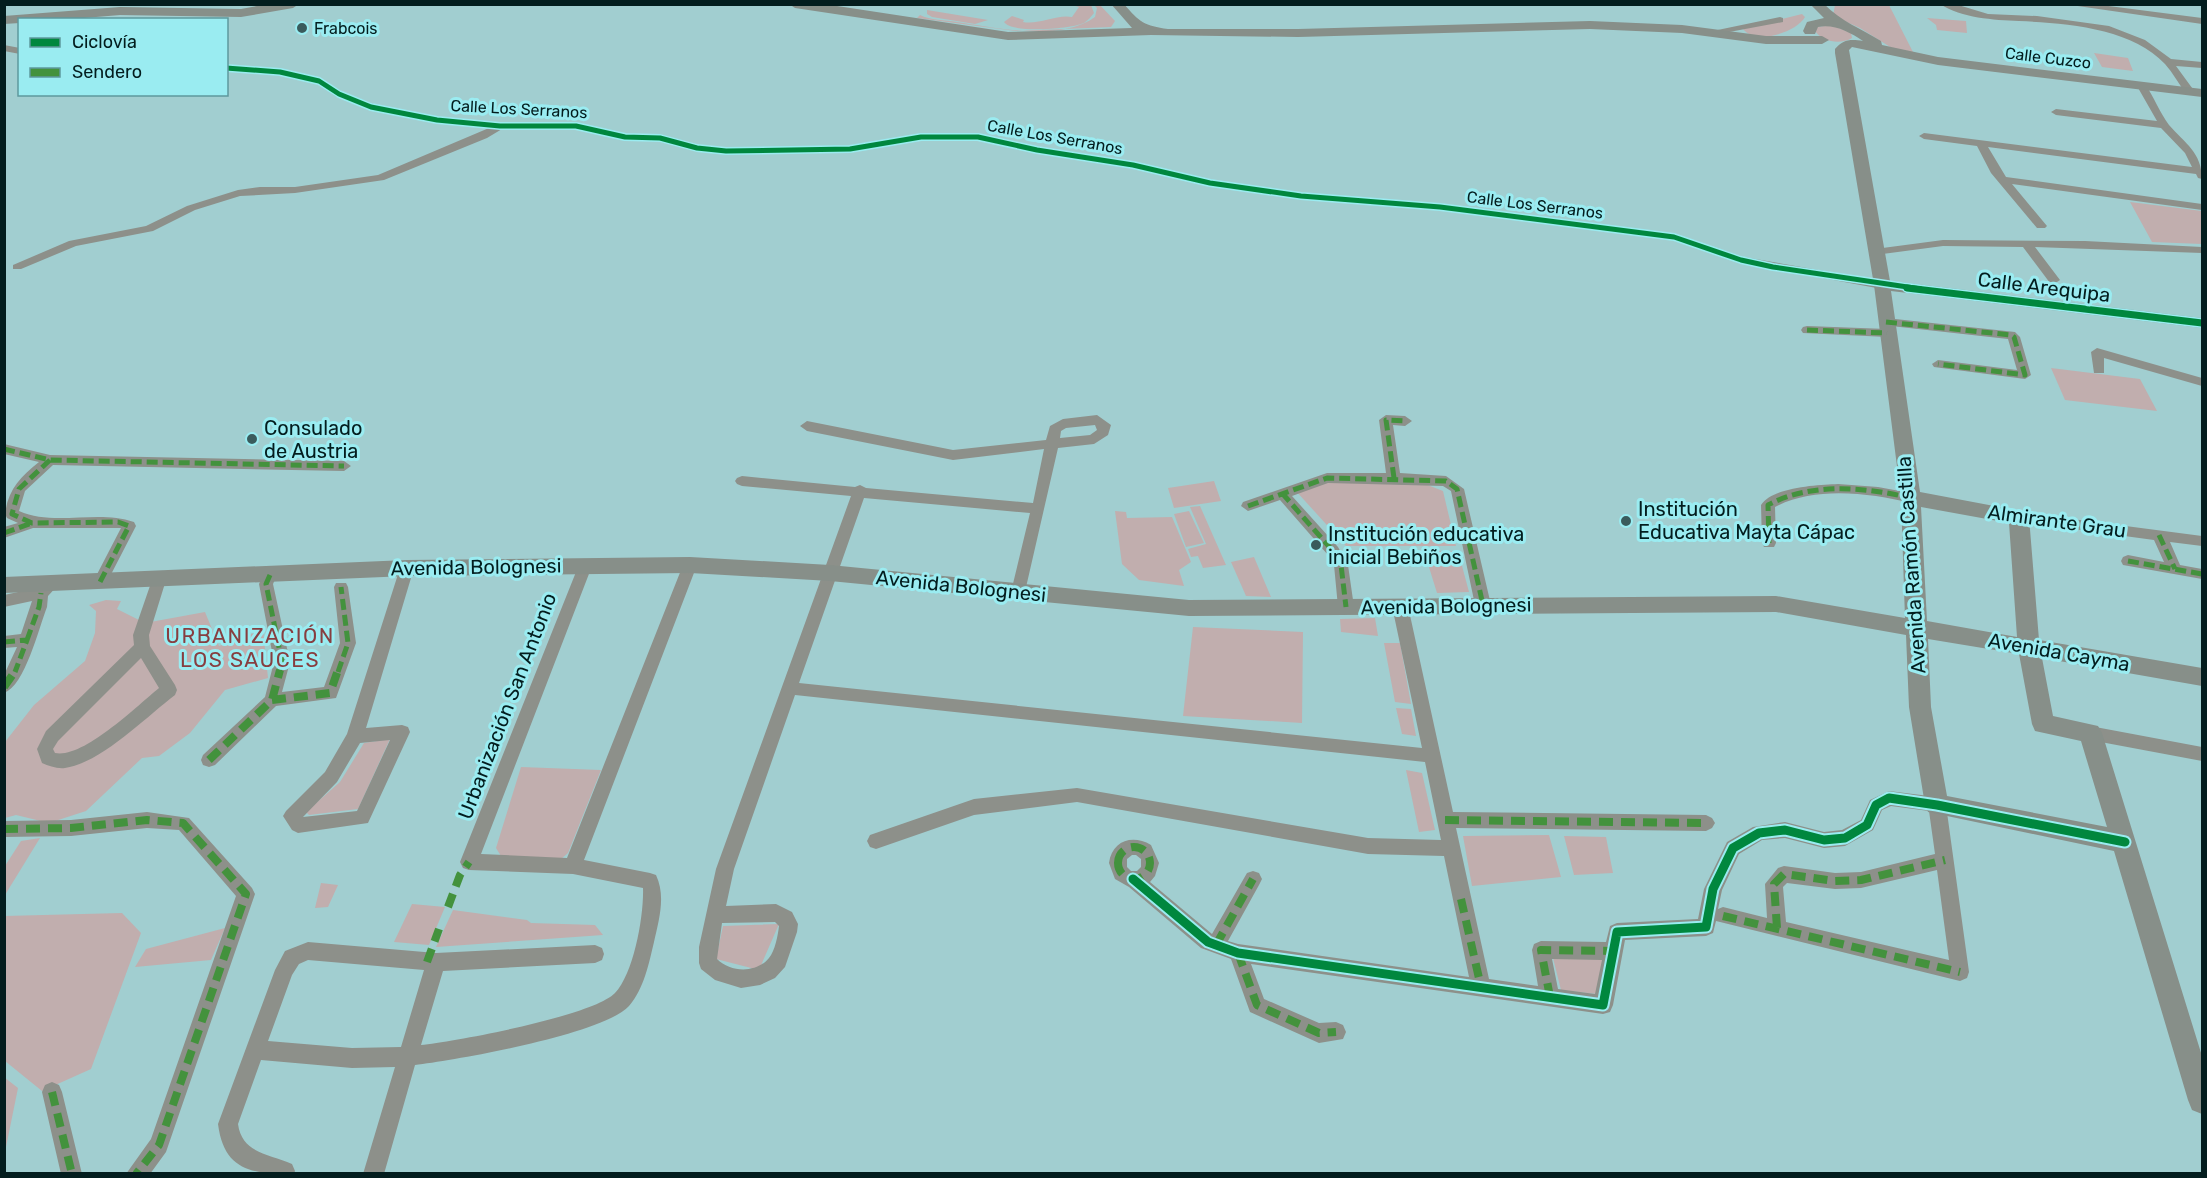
<svg xmlns="http://www.w3.org/2000/svg" width="2207" height="1178" font-family="Rubik,sans-serif">
<style>
.green{fill:#c1aeae}
.lines{fill:none;stroke-linecap:round;stroke-linejoin:round}
.street{fill:#8d908a;fill-rule:evenodd}
.secondary{fill:#878f89;fill-rule:evenodd}
.quiet-far1{stroke:#43923d;stroke-width:5;stroke-dasharray:11 5;stroke-linecap:butt}
.quiet{stroke:#43923d;stroke-width:8;stroke-dasharray:14 8;stroke-linecap:butt}
.cycleway-far2-casing{stroke:#9aecf1;stroke-width:8}
.cycleway-far1-casing{stroke:#9aecf1;stroke-width:10}
.cycleway-casing{stroke:#9aecf1;stroke-width:13}
.cycleway-far2{stroke:#00873e;stroke-width:5}
.cycleway-far1{stroke:#00873e;stroke-width:7}
.cycleway{stroke:#00873e;stroke-width:9}
.poi-dot{fill:#3a5b5c;stroke:#9aecf1;stroke-width:2}
.labels{text-anchor:middle;dominant-baseline:central;stroke-width:6;stroke-linejoin:round;paint-order:stroke}
.far-poi-label{font-size:16px;fill:#031d1e;stroke:#9aecf1;text-anchor:start}
.far-street-label{font-size:16px;fill:#031d1e;stroke:#9aecf1}
.street-label{font-size:20px;fill:#031d1e;stroke:#9aecf1}
.poi-label{font-size:20px;fill:#031d1e;stroke:#9aecf1;text-anchor:start}
.neighbourhood-label{font-size:21px;letter-spacing:1.5px;fill:#873e40;stroke:#9aecf1}
</style>
<rect width="100%" height="100%" fill="#a1ced0"/>
<!-- green -->
<path class="green" d="M1099,4L1115,21L1111,27L1016,31L917,18L920,15C930,20 945,20 957,22C996,28 1061,42 1095,17L1097,8L1094,5Z
M1072,5H1091L1094,13C1091,17 1088,20 1084,23C1070,29 1012,34 1004,22L1012,16L1024,20L1023,22C1039,25 1057,14 1072,17L1079,7Z
M1835,5H1889L1914,54L1895,50L1860,28L1833,16Z
M927,10L988,20L975,24L932,17L927,14Z
M1802,14L1805,17C1796,33 1755,45 1743,29Z
M1927,18L1966,21L1967,33L1937,30L1936,25Z
M1832,25L1851,33L1852,38C1840,45 1823,42 1815,31L1817,27Z
M2094,53L2128,58L2133,71L2102,67Z
M2130,202L2202,211V244L2152,242Z
M2051,368L2140,379L2157,411L2065,400Z
M1214,481L1221,501L1174,508L1168,488Z
M1329,482L1425,484L1443,491L1456,546H1346L1295,490Z
M1200,506L1226,565L1203,568L1198,556L1191,557L1188,549L1206,544L1190,507Z
M1115,511L1126,512L1127,518L1172,517L1191,562L1179,570L1184,586L1139,580L1122,564Z
M1189,511L1204,543L1186,547L1174,514Z
M1424,551H1458L1469,592L1437,593Z
M1254,557L1271,597L1246,596L1231,562Z
M106,600L121,601L117,609L145,623L205,612L219,646L263,630L268,678L225,690L190,733L159,756L142,758L86,811L49,823L16,815L5,818V742L34,705L85,661L95,633L96,611L89,605Z
M1375,618L1378,636L1341,632L1340,619Z
M1193,627L1303,632L1302,723L1183,716Z
M1384,643H1400L1411,704L1395,702Z
M1396,708L1411,709L1416,736L1402,734Z
M390,739L358,809L309,815L306,812L340,782L364,743Z
M521,767L601,770L568,853L561,859L501,856L496,848Z
M1406,770L1422,773L1435,830L1419,832Z
M1549,835L1561,877L1472,886L1463,836Z
M1564,836L1606,837L1613,873L1574,875Z
M40,838L5,895V866L21,841Z
M321,883L338,885L328,907L315,908Z
M412,904L445,907L429,945L394,942Z
M453,910L527,920L531,923L595,925L603,935L436,947Z
M122,913L141,933L91,1069L42,1091L5,1061L4,916Z
M779,924L759,970L716,959L723,926Z
M225,928L211,960L135,967L146,949Z
M1598,953L1610,967L1597,994L1561,990L1553,958Z
M4,1077L18,1088L5,1152H4Z"/>
<g class="lines">
<!-- street -->
<path class="street" d="M1940,4H1955L1988,14L2037,16L2109,26L2145,40L2171,59L2202,62V68L2176,66L2195,92L2190,95L2186,94C2179,84 2173,73 2165,64C2132,28 2066,23 2019,21C1993,20 1962,18 1940,4Z
M2064,4H2093L2202,18V24Z
M1780,17L1783,18V22L1713,35L1708,32Z
M4,45L20,48V54L4,51Z
M226,65L280,69L319,78L343,92L374,104L437,117L500,123H576L625,134L660,135L697,145L726,148L850,146L921,134H978L1037,147L1133,162L1210,180L1301,193L1440,204L1674,234L1744,257L1882,281L1888,285L1882,289L1741,263L1672,240L1440,210L1301,199L1210,186L1133,168L1037,153L978,140H921L850,152L726,154L697,151L660,141L625,140L576,129H502L487,138L384,180L295,193L240,196L195,210L153,231L76,246L21,269H13V265L69,241L146,226L187,206L238,190L260,187H295L378,175L489,128L437,123L371,110L335,96L316,83L280,75L226,71Z
M2139,84H2145C2154,97 2160,113 2169,125C2185,143 2202,153 2202,179L2198,178L2196,174L1988,147L2006,177L2202,204V210L2012,184L2047,226L2045,228H2037L1991,173L1977,146L1924,139L1919,136L1924,133L2192,167L2185,153L2161,128L2056,115L2051,112L2056,109L2157,121L2137,86Z
M1943,240L2085,241L2202,247V253L2035,247L2060,280L2054,284L2050,283L2023,247L1943,246L1875,255L1869,252L1875,249Z
M1886,318L2015,332L2020,337L2031,375L2025,379L1934,367L1932,364L1938,360L2017,370L2008,339L1882,325L1880,322Z
M1807,326L1887,329L1893,333L1887,337L1803,333L1801,330L1803,327Z
M2097,348L2202,378V386L2104,358V373H2094L2091,352Z
M1097,415L1111,425L1108,435L1094,444L1058,448L1024,596H1014L1011,592L1030,513L864,498L799,683L1422,748L1392,606L1395,602H1405L1408,606L1453,812L1706,815L1712,818L1715,823L1712,828L1706,831L1456,828L1489,979L1538,986L1532,950L1534,944L1541,941L1606,942L1610,926L1617,923L1698,919L1704,889L1727,842L1753,827L1785,822L1824,832L1842,830L1861,820L1870,800L1889,791L1937,797L1943,800L1946,805L1969,972L1967,978L1960,981L1716,921L1713,933L1706,936L1625,940L1613,1005L1610,1012L1603,1014L1251,964L1264,999L1319,1023L1336,1022L1343,1025L1346,1032L1343,1039L1319,1043L1250,1012L1231,959L1201,948L1129,887L1115,879L1109,863C1112,841 1132,834 1151,845L1159,863L1155,876L1150,882L1212,934L1247,873L1253,871L1259,873L1262,879L1259,885L1228,941L1238,944L1469,977L1444,856L1368,854L1077,802L974,815L876,849L870,847L867,841L870,835L974,799L1077,788L1368,838L1441,840L1425,762L795,695L734,869L726,906L776,904L792,912L798,924L797,932L785,967L775,978L760,985L741,988L715,980L701,969L699,963V947L716,869L851,496L742,486L737,484L735,481L737,478L742,476L855,487L860,485L866,488L1033,503L1044,449L953,460L807,431L800,426L807,421L953,450L1046,440L1050,426L1063,419ZM1095,425L1097,430L1090,435L1060,438L1061,431L1066,428ZM1891,806L1929,811L1935,854L1861,872L1835,873L1784,866L1778,868L1765,884L1767,918L1723,907L1718,909L1722,890L1739,854L1762,840L1785,838L1824,848L1845,846L1873,830L1882,810ZM1132,855H1136L1141,859V867L1137,871H1131L1127,867V859ZM1937,870L1949,960L1786,922L1783,887L1787,883L1835,889L1861,888ZM775,922L779,926C778,935 775,951 769,958C757,973 731,973 717,959L722,923ZM1552,959L1602,960L1595,994L1558,989Z
M1386,415L1405,416L1412,421L1405,426L1393,425L1400,473L1446,476L1464,489L1491,605L1488,609H1478L1475,605L1451,491L1443,486L1328,483L1292,496L1338,547L1348,565L1354,607L1351,611H1341L1338,607L1334,565L1328,555L1280,500L1248,511L1241,506L1243,502L1327,473H1386L1379,420Z
M4,444L50,455L344,461L351,466L344,471L53,465L25,491L19,511C55,527 97,509 134,522L136,526L105,586H95L93,582L121,528H33L4,538V527L18,523L7,518L5,514C8,490 20,477 39,462L4,454Z
M1838,484L1878,487L1916,494L1918,498L1911,503C1869,493 1815,486 1775,507L1776,543L1774,547H1764L1762,543L1761,505C1773,487 1817,485 1838,484Z
M2019,512L2202,536V546L2170,542L2180,565L2202,569V579L2123,565L2121,561L2123,557L2128,555L2164,562L2154,540L2014,521L2012,517L2014,513Z
M690,559L695,561L697,565L584,860L650,873L656,875C666,896 659,920 654,942C649,963 644,989 629,1006C604,1034 457,1060 415,1065L384,1174H363L395,1067L352,1068L261,1060L238,1124C242,1154 270,1154 292,1164L295,1171L294,1174C254,1174 224,1172 218,1124L275,970L285,951L308,942L436,953L595,945L602,948L604,954L602,960L595,963L443,971L421,1045C457,1041 593,1016 615,993C634,973 644,915 643,888L573,874L469,870L463,868L460,862L580,562H590L592,566L481,854L567,858L683,565L685,561ZM308,960L424,970L401,1047L352,1048L268,1041L292,975L299,964Z
M407,562L412,564L414,568L366,728L402,725L408,727L410,732L368,823L298,833L292,830L283,816L286,811L325,772L347,734L400,568L402,564ZM390,740L357,811L303,817L337,782L360,743Z
M270,569L275,571L277,575L273,584L290,662L282,692L324,687L340,643L334,587L336,583H346L348,587L356,643L336,698L276,706L215,765L209,767L203,765L201,760L203,755L265,697L274,662L259,584L265,571Z
M159,574L164,576L166,580L149,635L150,646L175,685L177,690L175,695C146,717 101,763 65,768C57,769 49,766 42,763L37,749L46,731L134,645L133,635L152,580L154,576ZM141,658L159,688C137,706 83,759 55,753L53,749L58,741Z
M52,578L57,580L59,584L48,596L47,607C39,627 25,686 4,693V675L17,647L4,648V636L21,634L32,601L4,607V595L37,588Z
M2090,726L2202,747V761L2090,740L2084,738L2082,733L2084,728Z
M147,812L189,818L252,888L255,894L166,1152L150,1174H126L151,1139L236,896L179,830L147,828L71,836L4,837V821L71,820Z
M52,1082L59,1085L62,1092L82,1174H61L42,1092L45,1085Z"/>
<!-- secondary -->
<path class="secondary" d="M268,4H299L293,8L241,17L120,15L60,20H20V23L4,24V16L120,7L241,9Z
M789,4H824L1008,32L1132,28L1111,4H1124C1139,22 1145,26 1168,29H1298L1590,21L1682,25L1766,36H1822L1829,40L1822,44H1766L1682,33L1590,29L1298,37L1151,35L1008,40L795,8Z
M1810,4H1824C1842,22 1860,28 1881,41L1882,45L1938,57L2202,89V97L1938,65L1852,47L1849,50L1890,281L2202,318V328L1891,291L1920,492L2026,512L2029,517L2039,640L2202,668V686L2042,658L2053,716L2098,726L2102,733L2202,1056V1114L2192,1110L2188,1100L2114,851L1928,812L1925,805L1909,707L1906,635L1776,612L1189,616L830,581L690,573L407,576L4,593V577L407,560L690,557L830,565L1189,600L1776,596L1905,618L1901,498L1874,285L1835,53V49C1843,39 1851,39 1863,41C1849,32 1835,24 1818,27L1815,34H1805L1803,31L1807,22L1824,18ZM1921,507L2009,523L2017,637L1927,621ZM1928,639L2019,654L2032,724L2035,731L2081,741L2107,827L1947,796L1931,707Z"/>
<!-- quiet-far1 -->
<path class="quiet-far1" d="M1886,322L2011,335L2014,337L2025,375L1938,364
M1807,330L1887,333
M4,449L50,460L344,466
M50,460L19,489L12,514L32,523L118,522L129,526L100,582
M1394,478L1386,420L1405,421
M1282,493L1333,551L1341,565L1346,607
M1248,506L1327,478L1446,481L1457,489L1483,605
M4,533L32,523
M2159,535L2175,569
M1769,543L1768,505C1811,482 1865,487 1911,498
M2128,561L2202,574
M270,575L266,584L282,662L279,672
M27,640L39,607L41,593
M4,642L27,640L15,672
M338,672L348,643L341,587"/>
<!-- quiet -->
<path class="quiet" d="M4,687L16,670
M272,700L330,693L338,670
M209,760L272,700L280,670
M1445,820L1706,823
M4,829L71,828L147,820L183,823L246,894L159,1145L136,1174
M1118 863a16 16 0 1 1 32 0a16 16 0 1 1-32 0Z
M1461,899L1481,987
M448,907L460,875L469,862
M1723,916L1960,972
M1777,928L1774,884L1784,874L1835,881L1861,880L1945,860
M1216,945L1253,879
M1238,953L1257,1005L1319,1033L1336,1032
M427,962L439,929
M1550,997L1541,950L1614,951
M52,1092L72,1174"/>
<!-- cycleway-far2 casing -->
<g class="cycleway-far2-casing">
<path id="cycleway-far2" d="M226,68L280,72L319,81L339,94L371,107L437,120L500,126H576L625,137L660,138L697,148L726,151L850,149L921,137H978L1037,150L1133,165L1210,183L1301,196L1440,207L1674,237L1741,260L1773,267L1921,289"/>
</g>
<!-- cycleway-far1 casing -->
<g class="cycleway-far1-casing">
<path id="cycleway-far1" d="M1907,288L2202,323"/>
</g>
<!-- cycleway casing -->
<g class="cycleway-casing">
<path id="cycleway" d="M1133,879L1208,942L1238,953L1603,1005L1617,932L1706,927L1713,889L1733,848L1759,833L1785,830L1824,840L1845,838L1867,825L1876,805L1889,798L1937,805L2125,842"/>
</g>
<!-- cycleway-far2 -->
<use href="#cycleway-far2" class="cycleway-far2"/>
<!-- cycleway-far1 -->
<use href="#cycleway-far1" class="cycleway-far1"/>
<!-- cycleway -->
<use href="#cycleway" class="cycleway"/>
</g>
<!-- markers -->
<g class="poi-dot">
<circle cx="302" cy="28" r="6"/>
<circle cx="252" cy="439" r="6"/>
<circle cx="1626" cy="521" r="6"/>
<circle cx="1316" cy="545" r="6"/>
</g>
<g class="labels">
<!-- far-poi labels -->
<g class="far-poi-label">
<text x="314" y="28">Frabcois</text>
</g>
<!-- far-street labels -->
<g class="far-street-label">
<text transform="translate(2048 58) rotate(7)">Calle Cuzco</text>
<text transform="translate(519 109) rotate(3)">Calle Los Serranos</text>
<text transform="translate(1055 137) rotate(10)">Calle Los Serranos</text>
<text transform="translate(1535 205) rotate(7)">Calle Los Serranos</text>
</g>
<!-- street labels -->
<g class="street-label">
<text transform="translate(2044 287) rotate(7)">Calle Arequipa</text>
<text transform="translate(2057 521) rotate(8)">Almirante Grau</text>
<text transform="translate(1911 565) rotate(-94)">Avenida Ramón Castilla</text>
<text transform="translate(476 567) rotate(-1)">Avenida Bolognesi</text>
<text transform="translate(961 586) rotate(6)">Avenida Bolognesi</text>
<text transform="translate(1446 606) rotate(-1)">Avenida Bolognesi</text>
<text transform="translate(2059 652) rotate(10)">Avenida Cayma</text>
<text transform="translate(507 706) rotate(-69)">Urbanización San Antonio</text>
</g>
<!-- poi labels -->
<g class="poi-label">
<text x="264" y="428">Consulado<tspan x="264" dy="23">de Austria</tspan></text>
<text x="1638" y="509">Institución<tspan x="1638" dy="23">Educativa Mayta Cápac</tspan></text>
<text x="1328" y="534">Institución educativa<tspan x="1328" dy="23">inicial Bebiños</tspan></text>
</g>
<!-- neighbourhood labels -->
<g class="neighbourhood-label">
<text x="250" y="635">URBANIZACIÓN<tspan x="250" dy="24">LOS SAUCES</tspan></text>
</g>
</g>
<!-- border -->
<rect width="2207" height="1178" fill="none" stroke="#031d1e" stroke-width="12"/>
<!-- legend -->
<rect x="18" y="18" width="210" height="78" fill="#9aecf1" stroke="#5e999d" stroke-width="1.5"/>
<rect x="30" y="38" width="30" height="9" fill="#00873e" stroke="#5e999d" stroke-width="1.5"/>
<text x="72" y="48" font-size="18" fill="#031d1e">Ciclovía</text>
<rect x="30" y="68" width="30" height="9" fill="#43923d" stroke="#5e999d" stroke-width="1.5"/>
<text x="72" y="78" font-size="18" fill="#031d1e">Sendero</text>
</svg>
